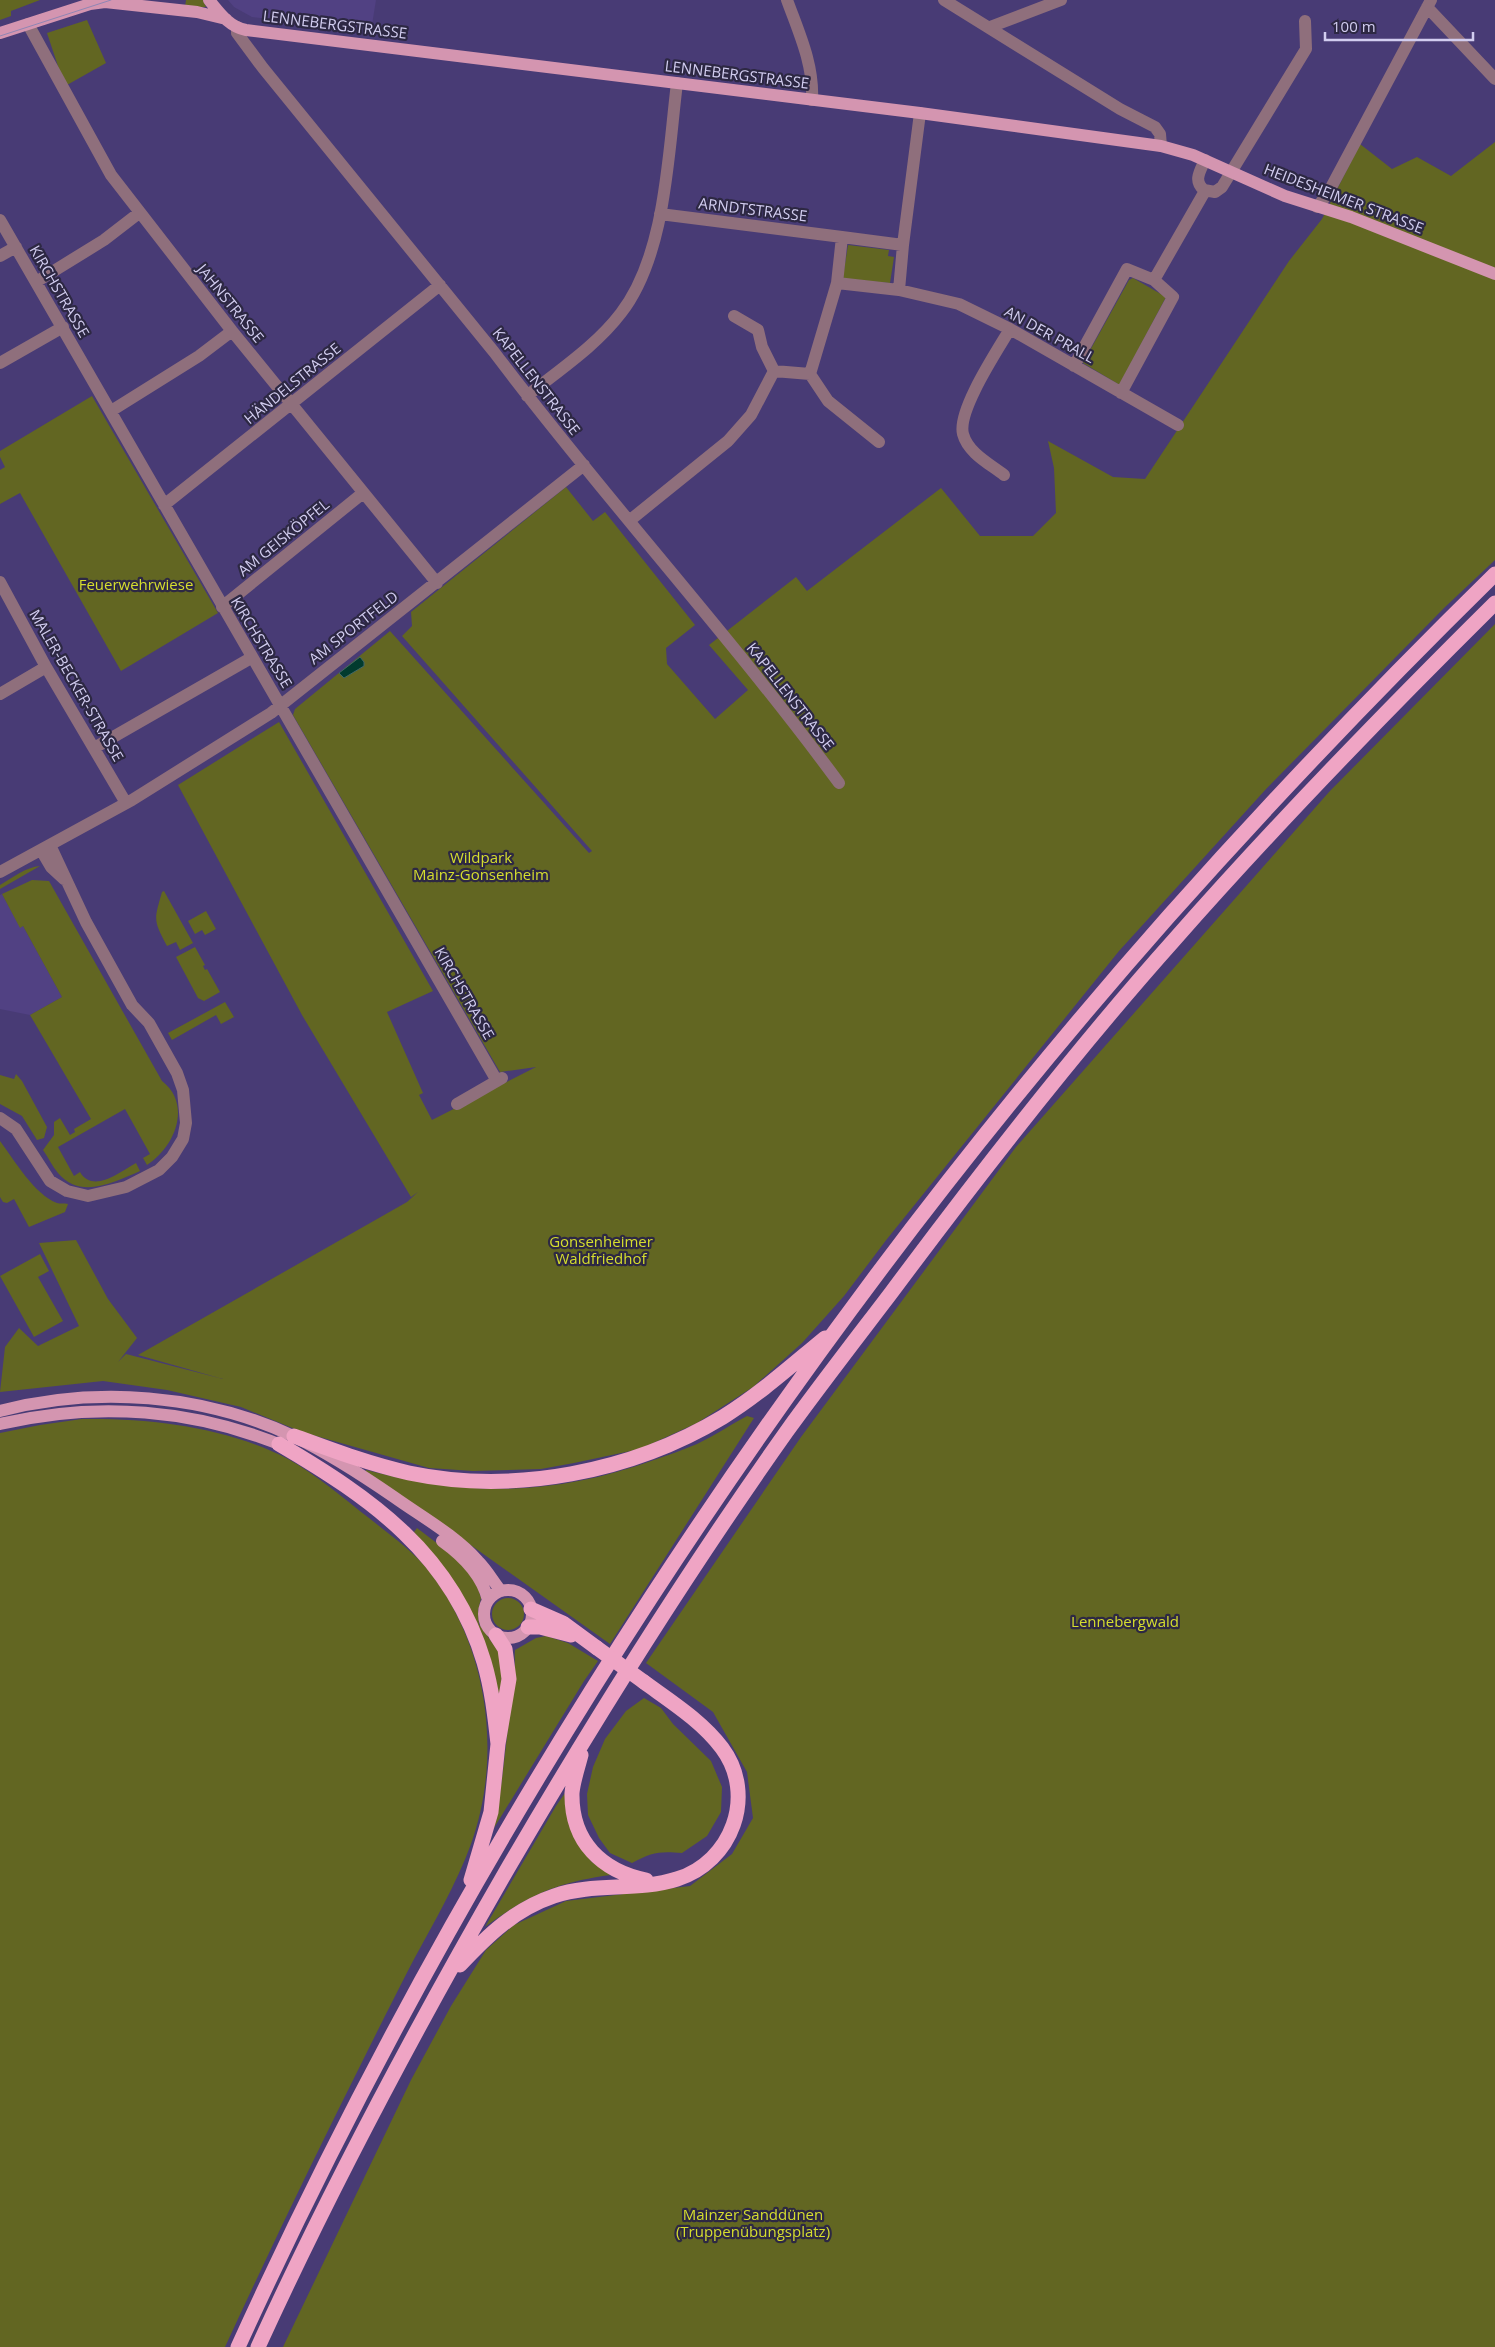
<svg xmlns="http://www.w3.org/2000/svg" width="1495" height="2347" font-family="'Open Sans',sans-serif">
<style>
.built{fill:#514183}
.green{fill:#626622}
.water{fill:#013b2e;stroke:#406768}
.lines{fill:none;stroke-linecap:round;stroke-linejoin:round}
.minor{stroke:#8f6f7c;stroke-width:12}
.major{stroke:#d495b0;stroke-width:12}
.highway{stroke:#efa4c4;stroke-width:15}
.tram{stroke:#8f86b4;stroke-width:1}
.highway-bridge{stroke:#efa4c4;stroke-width:15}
.labels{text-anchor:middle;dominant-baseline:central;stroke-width:4.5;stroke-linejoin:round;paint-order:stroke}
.street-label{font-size:15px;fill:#d2cdf0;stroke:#2d2843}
.park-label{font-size:15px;fill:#d6de2e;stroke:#2d2843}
</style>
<rect width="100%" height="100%" fill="#483b75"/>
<!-- built -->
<path class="built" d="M228,0H376L371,31L252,17L234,7Z
M2,894L20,927L23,926L62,997L30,1015L0,1009V895Z"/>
<!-- green -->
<path class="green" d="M0,0H40L11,11V16L0,20Z
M186,0H203L206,7H185Z
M87,20L106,63L67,85L61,75L47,33Z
M1495,142V560L1444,608L1267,788L1119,951L887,1239L844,1296L802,1343L753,1387L697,1423L640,1449L574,1463L541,1469L473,1471L429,1468L302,1432L241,1407L167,1390L103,1381L0,1392L5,1347L19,1328L38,1346L79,1326L39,1243L76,1240L108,1299L137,1338L118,1362L126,1354L223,1379L138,1355L407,1202L418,1192L411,1197L302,1015L178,785L279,722L433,991L387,1012L423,1093L419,1095L432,1120L536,1067L500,1072L293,715L295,709L390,631L589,853L592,851L402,636L412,626L411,612L566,487L593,521L605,512L695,625L666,648L667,664L715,719L748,690L709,645L796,577L807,591L941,488L980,536H1033L1056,513L1054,468L1048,441L1113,477L1145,479L1289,261L1322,219L1360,144L1392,169L1417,157L1451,176Z
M848,245L889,250L888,256L894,257L890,283L845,279L843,277Z
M1133,278L1166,297L1120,384H1118L1083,363L1129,280Z
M92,396L218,613L121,671L20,493L0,504V470L5,467L0,457V451Z
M1495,624V2347H283L411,2080L451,2006L486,1950L514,1925L566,1901L690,1886L732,1854L753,1818L747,1772L713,1712L646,1663L801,1437L1016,1147L1329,792Z
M40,866L0,889V885C12,878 26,867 40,866Z
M32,880L49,881L162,1081C193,1105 174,1148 147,1165L143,1158L150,1154L125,1109L58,1147L74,1176L80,1172C93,1194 120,1172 136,1163L140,1171C115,1182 80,1200 58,1173C52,1166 48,1157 43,1150L54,1135V1122L60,1118L70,1135L75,1132L74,1129L91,1119L30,1015L62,997L23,926L20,928L2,894Z
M164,891L193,943L180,950L176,942L167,946C153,920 154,920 162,892Z
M206,911L216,929L205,935L202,930L195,934L188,921Z
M195,947L205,965L203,966L205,970L207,969L220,992L204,1001L198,998L176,957Z
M225,1002L234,1017L221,1024L216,1015L172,1040L168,1033Z
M16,1074L22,1081L47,1127L44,1138L37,1140L22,1116L0,1104V1075L14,1079Z
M0,1141C14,1160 35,1195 57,1203C60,1204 64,1203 68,1204L65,1212L29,1227L14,1199L7,1203L3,1202L0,1197Z
M40,1254L49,1271L38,1277L63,1321L34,1337L0,1276Z
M747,1416L754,1418L610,1644L451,1531L365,1474L366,1470C469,1497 554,1496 654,1460C668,1455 683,1450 697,1444C714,1436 730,1425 747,1416Z
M82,1419C151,1418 227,1427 288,1459C317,1475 343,1498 369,1518C389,1534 413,1551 429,1571C488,1646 503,1755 471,1844C456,1885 434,1922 413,1961C398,1990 383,2020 368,2050C319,2148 271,2247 225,2347H0V1433L40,1425Z
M417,1528L459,1560L476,1581L481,1598L478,1611L479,1624L503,1658L501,1692L498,1693L421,1541L414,1532Z
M492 1614a16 16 0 1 1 32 0a16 16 0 1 1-32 0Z
M546,1636L568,1643L598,1661L584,1681L494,1828C504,1778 507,1728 514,1677C516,1668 514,1659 515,1650L536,1638Z
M644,1698L661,1708L673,1724L711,1761L722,1787L721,1812L707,1836L682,1853C660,1851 652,1852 632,1863L610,1853L599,1838L588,1815L587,1794L593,1767L605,1739L626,1711Z
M565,1793L582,1850L592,1862L611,1875C558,1882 528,1895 485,1927L556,1806Z"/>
<!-- water -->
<path class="water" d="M360,657L364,662V666L344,678L339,673Z"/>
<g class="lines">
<!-- minor -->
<path class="minor" d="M787,0C799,33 814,65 812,100
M944,0L1120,109L1155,127L1160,134L1161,146
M1427,7L1495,79
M28,24L111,175L232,331L437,583
M237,27V33L263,68L494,352C605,499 730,635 839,783
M990,27L1061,0
M1205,160C1200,171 1193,181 1204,190L1215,192L1222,187L1306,49L1305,21
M1317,207L1327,195L1431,0
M660,214L842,237
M0,220L497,1081
M903,245L920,113
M0,256L16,247
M1154,280L1205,191
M36,282L104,240L139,213
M899,290L903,245L842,237L837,283L899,290L959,304L1010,329L1178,425
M734,316L758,330L762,347L774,371
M0,363L63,327
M1074,366L1127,269L1154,280L1173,297L1121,393
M810,374L828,401L879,442
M527,396C559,370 596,346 621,313C666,255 668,154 677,83
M111,411L199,356L232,331
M1004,475C990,464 968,453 963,434C957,411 997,351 1010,329
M164,505L440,285
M629,521L728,441L751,415L774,371L810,374L837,283
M0,582L46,667L126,803
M222,607L363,493
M0,694L46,667
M94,748L251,658
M41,850L51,867L64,879
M0,872L132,800L271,713L584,465
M457,1104L502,1078
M0,1118L16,1129L50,1181L67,1191L88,1196L126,1187L159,1170L172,1157L183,1139L186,1123L183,1090L177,1073L149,1023L132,1005L86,922L50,845"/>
<!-- major -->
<path class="major" d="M209,0C219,12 229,27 246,30L920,113L1161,146L1193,155L1285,196L1351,217L1495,274
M0,33L90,4L105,2L197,12L226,19
M0,1411C96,1386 203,1394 293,1436C328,1453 362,1475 394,1497C422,1517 455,1535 478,1561C487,1570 493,1581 501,1591
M0,1424C97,1401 195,1409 286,1447
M442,1541C463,1556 482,1575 488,1600
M484 1614a24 24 0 1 1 48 0a24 24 0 1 1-48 0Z"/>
<!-- highway -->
<path class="highway" d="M294,1436C332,1450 369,1464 409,1473C514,1495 632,1472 723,1417C760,1394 792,1365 825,1338
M279,1444C371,1498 452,1554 484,1662C492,1689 495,1717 498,1744
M531,1609L563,1623L597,1648
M528,1627H540L571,1635
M581,1755C578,1767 573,1781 572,1793C571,1842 602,1871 646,1880
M471,1880L491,1812L498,1744L509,1679L505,1649L496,1635
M460,1965C488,1935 515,1909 554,1896C594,1882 637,1892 677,1879C732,1862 757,1795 722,1748C702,1721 670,1701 644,1682
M238,2347C472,1833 795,1339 1169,916C1274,798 1383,684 1495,574
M258,2347C333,2183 418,2024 508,1868C595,1719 687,1572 787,1431C821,1384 856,1339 891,1293C981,1172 1074,1052 1175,939C1277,823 1385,712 1495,603"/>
<!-- tram -->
<path class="tram" d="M0,36L111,0"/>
<!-- highway-bridge -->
<path class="highway-bridge" d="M597,1648L644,1682"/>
</g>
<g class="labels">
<!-- street labels -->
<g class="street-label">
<text transform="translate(335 24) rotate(7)">LENNEBERGSTRASSE</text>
<text transform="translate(737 74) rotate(7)">LENNEBERGSTRASSE</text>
<text transform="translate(1344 198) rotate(21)">HEIDESHEIMER STRASSE</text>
<text transform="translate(753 209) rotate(7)">ARNDTSTRASSE</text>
<text transform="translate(60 291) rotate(60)">KIRCHSTRASSE</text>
<text transform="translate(231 303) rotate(51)">JAHNSTRASSE</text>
<text transform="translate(1050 334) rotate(29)">AN DER PRALL</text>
<text transform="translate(537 381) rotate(52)">KAPELLENSTRASSE</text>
<text transform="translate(292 383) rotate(-39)">HÄNDELSTRASSE</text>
<text transform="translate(283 537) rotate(-39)">AM GEISKÖPFEL</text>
<text transform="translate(353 627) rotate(-38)">AM SPORTFELD</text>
<text transform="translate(262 642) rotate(59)">KIRCHSTRASSE</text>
<text transform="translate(77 685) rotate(60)">MALER-BECKER-STRASSE</text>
<text transform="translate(791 696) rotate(52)">KAPELLENSTRASSE</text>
<text transform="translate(465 993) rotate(60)">KIRCHSTRASSE</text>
</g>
<!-- park labels -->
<g class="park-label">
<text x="136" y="584">Feuerwehrwiese</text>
<text x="481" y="857">Wildpark<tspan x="481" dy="17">Mainz-Gonsenheim</tspan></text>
<text x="601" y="1241">Gonsenheimer<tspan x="601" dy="17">Waldfriedhof</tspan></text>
<text x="1125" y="1621">Lennebergwald</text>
<text x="753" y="2214">Mainzer Sanddünen<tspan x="753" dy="17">(Truppenübungsplatz)</tspan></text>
</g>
</g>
<!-- scale -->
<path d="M1325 32v8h148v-8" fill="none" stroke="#d2cdf0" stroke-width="2.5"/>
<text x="1332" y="32" font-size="15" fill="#d2cdf0" stroke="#2d2843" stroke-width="4" paint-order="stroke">100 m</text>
</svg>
